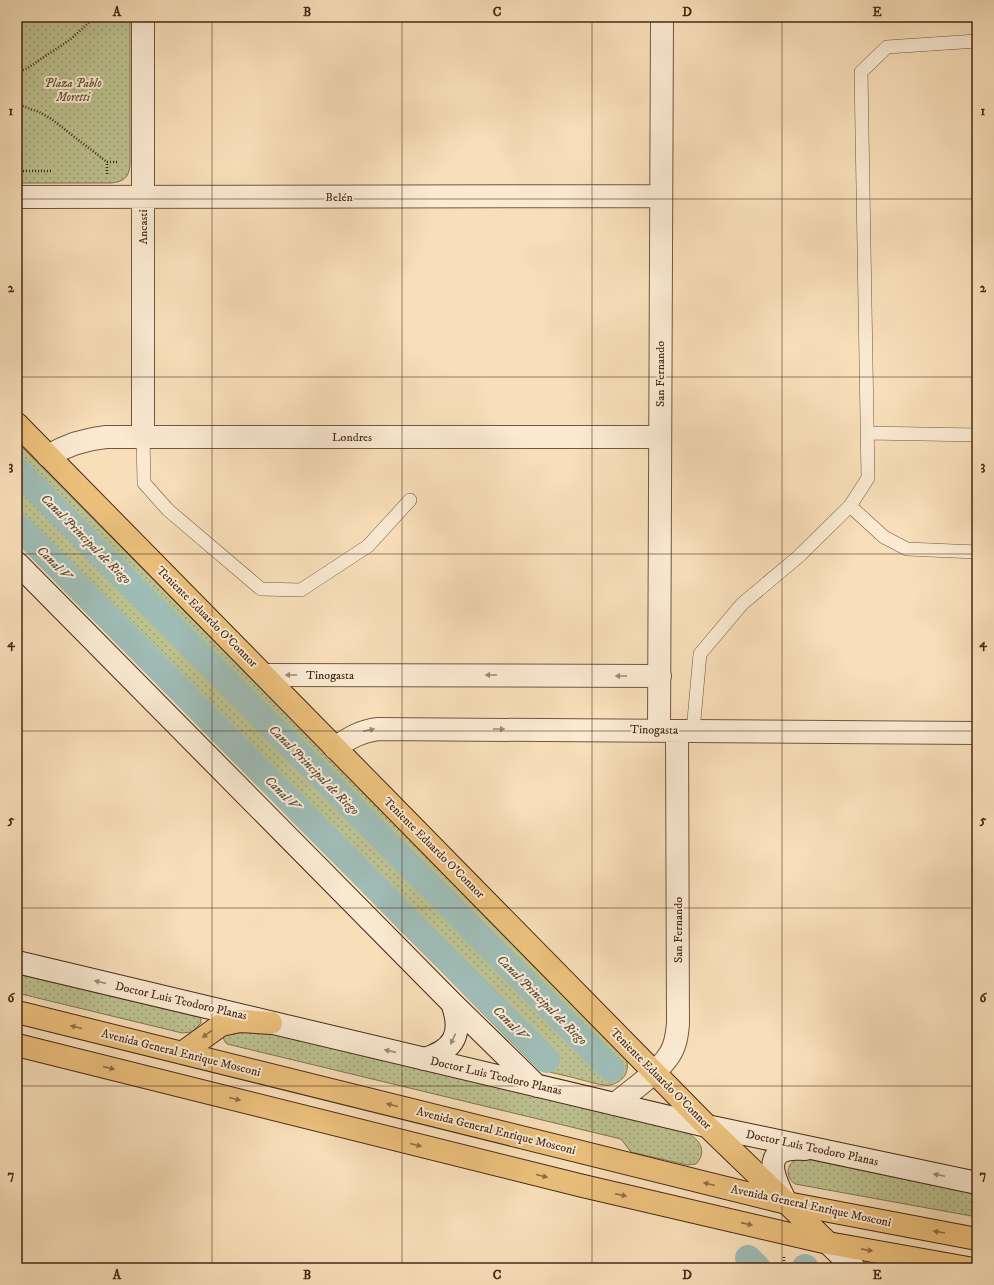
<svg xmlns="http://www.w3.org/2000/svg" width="994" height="1285" font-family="'IM FELL DW Pica',serif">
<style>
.grass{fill:url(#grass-dots);stroke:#827553}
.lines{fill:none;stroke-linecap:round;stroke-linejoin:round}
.canal{stroke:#9fbcb5;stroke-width:26}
.lane-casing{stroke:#73563f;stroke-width:14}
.street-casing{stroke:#73563f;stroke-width:24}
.secondary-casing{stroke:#472816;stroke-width:24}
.primary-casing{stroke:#472816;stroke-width:24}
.highway-casing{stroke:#472816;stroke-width:24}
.path{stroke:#472816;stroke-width:2.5;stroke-dasharray:1 2;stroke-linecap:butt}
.lane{stroke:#faead2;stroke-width:13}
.street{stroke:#faead2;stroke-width:22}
.secondary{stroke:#faead2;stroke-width:22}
.primary{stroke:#ecc07c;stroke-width:22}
.highway{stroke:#ecc07c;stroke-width:22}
.oneway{fill:#a08974}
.oneway2{fill:#916c44}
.grid{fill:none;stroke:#472816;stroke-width:1;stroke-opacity:0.55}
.labels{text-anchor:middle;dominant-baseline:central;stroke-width:4;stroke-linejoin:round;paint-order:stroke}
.park-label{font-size:12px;font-style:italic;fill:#644e34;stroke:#faead2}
.street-label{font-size:12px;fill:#472816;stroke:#faead2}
.water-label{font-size:13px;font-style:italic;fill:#5d4d3e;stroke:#faead2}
.neatline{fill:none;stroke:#472816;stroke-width:1.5}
.grid-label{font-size:13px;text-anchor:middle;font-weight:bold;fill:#472816}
</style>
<defs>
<pattern id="grass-dots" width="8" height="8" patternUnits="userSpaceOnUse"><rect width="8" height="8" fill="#bdc290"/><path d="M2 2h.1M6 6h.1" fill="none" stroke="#9b9e75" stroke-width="1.8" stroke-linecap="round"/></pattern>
</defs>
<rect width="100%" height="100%" fill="#f8dfb9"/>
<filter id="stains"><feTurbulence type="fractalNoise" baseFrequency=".005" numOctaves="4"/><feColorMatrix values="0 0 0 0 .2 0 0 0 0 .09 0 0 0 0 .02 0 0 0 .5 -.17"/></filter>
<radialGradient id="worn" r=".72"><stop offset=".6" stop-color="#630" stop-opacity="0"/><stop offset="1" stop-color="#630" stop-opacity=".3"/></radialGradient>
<!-- grass -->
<path class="grass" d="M17,17H130V165C129,178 123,182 111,183H17Z
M17,442L622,1053C627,1058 629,1066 626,1073C624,1079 616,1084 610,1085C601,1086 591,1082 582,1080C569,1076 555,1074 543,1070C538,1068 534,1065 530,1061L17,542Z
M17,974L198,1017L201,1019V1023L192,1032L182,1033L17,993Z
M251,1029L684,1131C698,1138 709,1150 696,1164L687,1165L631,1152L621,1139L227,1044C224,1041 223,1039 224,1035Z
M803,1157L977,1192V1217L795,1184C787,1179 785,1167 794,1161C796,1159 801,1159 803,1157Z"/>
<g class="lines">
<!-- canal -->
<path class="canal" d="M17,470L611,1069
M17,525L547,1060
M748,1258L758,1268
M805,1267L806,1268"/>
<!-- lane casing -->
<g class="lane-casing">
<path id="lane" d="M867,433L977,435
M143,437L144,483L168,510L261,589L301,590L368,546L410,500
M850,506L884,537L907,549L977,552
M693,731L700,654L742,604L798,557L850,506L868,478L861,72L887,47L977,41"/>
</g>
<!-- street casing -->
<g class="street-casing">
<path id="street" d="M17,197L661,196
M143,437V17
M48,456C67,445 84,439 106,437H660
M264,675L660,676
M659,730L662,17
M335,748C349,738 361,731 378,729L977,733
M615,1104C632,1090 659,1072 670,1054C676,1045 677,1034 678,1024L677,731"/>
</g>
<!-- secondary casing -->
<g class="secondary-casing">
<path id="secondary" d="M17,563L452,1003L537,1086
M17,962L707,1126L977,1183
M424,1059C455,1050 463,1033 452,1003
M786,1202C779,1188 761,1157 786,1150C792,1148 799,1149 805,1149
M828,1243L854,1268"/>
</g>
<!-- primary casing -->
<g class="primary-casing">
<path id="primary" d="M17,424L707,1126L828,1243"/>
</g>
<!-- highway casing -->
<g class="highway-casing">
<path id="highway" d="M17,1012L787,1203L977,1239
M17,1045L583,1186L828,1243L968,1268
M182,1053L221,1025L240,1021L271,1023"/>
</g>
<!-- path -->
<path class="path" d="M17,72L26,69L71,39L95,17
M17,82L19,72
M17,104L39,112L50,118L107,162
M17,171H52
M107,174V162H118
M784,1257V1263L786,1268"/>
<!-- lane -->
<use href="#lane" class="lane"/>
<!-- street -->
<use href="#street" class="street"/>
<!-- secondary -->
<use href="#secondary" class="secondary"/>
<!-- primary -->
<use href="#primary" class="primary"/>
<!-- highway -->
<use href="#highway" class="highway"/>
</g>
<!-- one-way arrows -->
<defs><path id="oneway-solid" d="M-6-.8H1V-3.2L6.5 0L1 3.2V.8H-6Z"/></defs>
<g class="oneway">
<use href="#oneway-solid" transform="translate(291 675) rotate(-180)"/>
<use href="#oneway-solid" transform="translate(491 675) rotate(-180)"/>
<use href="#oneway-solid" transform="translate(621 676) rotate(-180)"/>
<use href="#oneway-solid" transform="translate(499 729)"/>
<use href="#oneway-solid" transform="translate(369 730) rotate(-12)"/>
<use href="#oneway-solid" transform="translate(100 982) rotate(-167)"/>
<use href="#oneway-solid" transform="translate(453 1039) rotate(115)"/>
<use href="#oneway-solid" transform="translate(390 1051) rotate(-167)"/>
<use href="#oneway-solid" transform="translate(939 1175) rotate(-168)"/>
</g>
<g class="oneway2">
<use href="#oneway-solid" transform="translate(76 1027) rotate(-166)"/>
<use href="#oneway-solid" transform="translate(207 1034) rotate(143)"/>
<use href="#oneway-solid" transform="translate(109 1068) rotate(14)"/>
<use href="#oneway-solid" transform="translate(235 1099) rotate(14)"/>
<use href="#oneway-solid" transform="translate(392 1105) rotate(-166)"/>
<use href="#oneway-solid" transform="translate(416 1145) rotate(14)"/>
<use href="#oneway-solid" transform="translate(542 1176) rotate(14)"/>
<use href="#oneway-solid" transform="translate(709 1184) rotate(-166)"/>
<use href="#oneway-solid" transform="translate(621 1195) rotate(13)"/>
<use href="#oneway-solid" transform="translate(747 1224) rotate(13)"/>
<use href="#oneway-solid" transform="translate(939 1232) rotate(-170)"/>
<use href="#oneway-solid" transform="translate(867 1250) rotate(11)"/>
</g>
<!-- grid -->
<path class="grid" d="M212,17V1268M402,17V1268M592,17V1268M782,17V1268M17,199H977M17,377H977M17,554H977M17,731H977M17,908H977M17,1086H977"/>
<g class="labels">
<!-- park labels -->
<g class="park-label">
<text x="73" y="83">Plaza Pablo<tspan x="73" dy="14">Moretti</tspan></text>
</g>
<!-- street labels -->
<g class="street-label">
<text x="339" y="197">Belén</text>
<text transform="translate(143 227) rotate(-90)">Ancasti</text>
<text transform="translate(660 374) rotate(-90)">San Fernando</text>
<text x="352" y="437">Londres</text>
<text transform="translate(207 617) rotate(45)">Teniente Eduardo O'Connor</text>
<text x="330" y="675">Tinogasta</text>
<text transform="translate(654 730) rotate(1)">Tinogasta</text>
<text transform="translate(434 848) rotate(45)">Teniente Eduardo O'Connor</text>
<text transform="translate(678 930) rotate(-90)">San Fernando</text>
<text transform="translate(181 1001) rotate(13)">Doctor Luis Teodoro Planas</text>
<text transform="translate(181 1053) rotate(14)">Avenida General Enrique Mosconi</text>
<text transform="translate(496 1076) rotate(13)">Doctor Luis Teodoro Planas</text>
<text transform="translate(661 1079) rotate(45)">Teniente Eduardo O'Connor</text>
<text transform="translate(496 1131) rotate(14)">Avenida General Enrique Mosconi</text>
<text transform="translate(812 1148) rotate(12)">Doctor Luis Teodoro Planas</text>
<text transform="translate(811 1206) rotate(12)">Avenida General Enrique Mosconi</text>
</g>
<!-- water labels -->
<g class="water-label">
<text transform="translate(86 539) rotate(45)">Canal Principal de Riego</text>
<text transform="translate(54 563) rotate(45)">Canal V</text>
<text transform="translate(314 770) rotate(45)">Canal Principal de Riego</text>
<text transform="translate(282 793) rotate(45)">Canal V</text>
<text transform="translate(542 1000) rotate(45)">Canal Principal de Riego</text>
<text transform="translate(510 1023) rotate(45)">Canal V</text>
</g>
</g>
<!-- margin -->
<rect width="994" height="1285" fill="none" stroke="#f8dfb9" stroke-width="44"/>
<rect x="22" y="22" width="950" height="1241" class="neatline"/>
<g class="grid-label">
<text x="117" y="16">A</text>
<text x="307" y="16">B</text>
<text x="497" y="16">C</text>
<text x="687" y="16">D</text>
<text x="877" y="16">E</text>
<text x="11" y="115">1</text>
<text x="983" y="115">1</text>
<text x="11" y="292">2</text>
<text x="983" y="292">2</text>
<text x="11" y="470">3</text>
<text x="983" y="470">3</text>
<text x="11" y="647">4</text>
<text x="983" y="647">4</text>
<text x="11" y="824">5</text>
<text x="983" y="824">5</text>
<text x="11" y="1002">6</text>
<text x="983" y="1002">6</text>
<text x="11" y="1179">7</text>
<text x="983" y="1179">7</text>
<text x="117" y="1279">A</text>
<text x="307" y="1279">B</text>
<text x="497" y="1279">C</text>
<text x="687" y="1279">D</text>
<text x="877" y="1279">E</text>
</g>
<rect width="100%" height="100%" filter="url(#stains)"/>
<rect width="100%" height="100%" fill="url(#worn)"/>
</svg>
